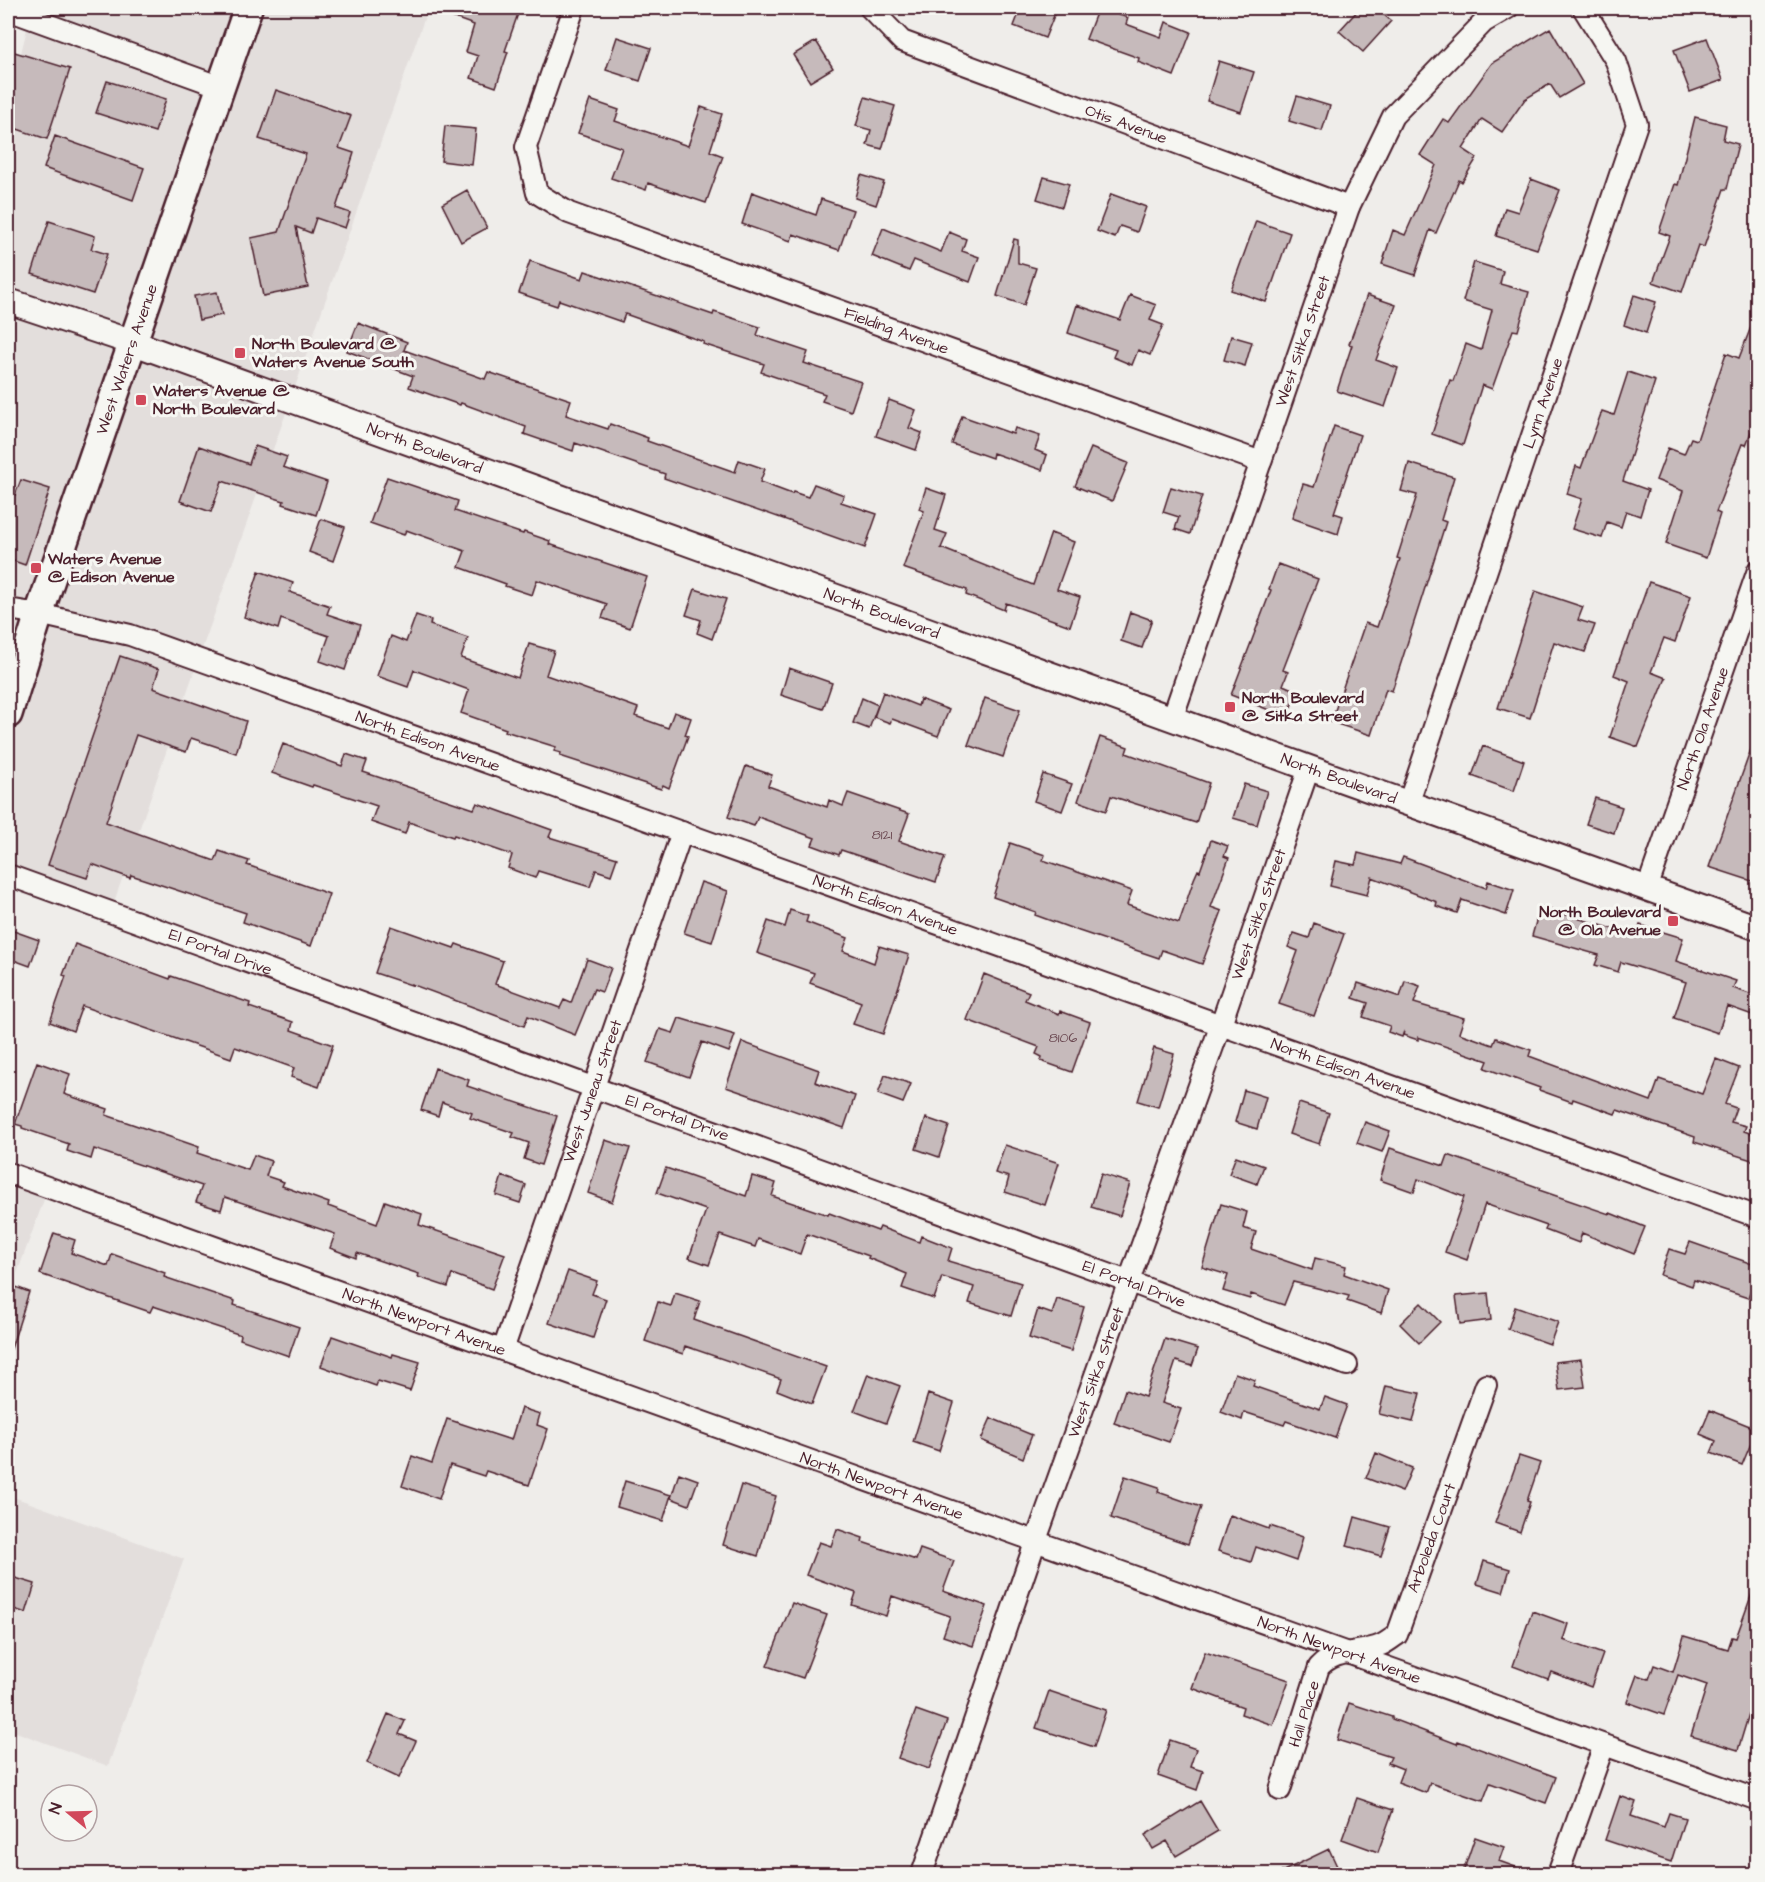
<svg xmlns="http://www.w3.org/2000/svg" width="1765" height="1882" font-family="'Architects Daughter',sans-serif">
<style>
.built{fill:#e3dedc}
.building{fill:#c6babb;stroke:#4a1f2b;stroke-width:1.5}
.lines{fill:none;stroke-linecap:round;stroke-linejoin:round}
.minor-casing{stroke:#4a1f2b;stroke-width:24}
.tertiary-casing{stroke:#4a1f2b;stroke-width:28}
.secondary-casing{stroke:#4a1f2b;stroke-width:32}
.minor{stroke:#f6f6f2;stroke-width:20}
.tertiary{stroke:#f6f6f2;stroke-width:24}
.secondary{stroke:#f6f6f2;stroke-width:27}
.poi-dot{fill:#d1495b;stroke:#f6f6f2;stroke-width:2}
.labels{text-anchor:middle;dominant-baseline:central;stroke-width:6;stroke-linejoin:round;paint-order:stroke}
.number-label{font-size:14px;fill:#69464f}
.street-label{font-size:16px;fill:#4a1f2b;stroke:#f6f6f2}
.poi-label{font-size:16px;font-weight:bold;fill:#4a1f2b;stroke:#f6f6f2;text-anchor:start}
</style>
<rect width="100%" height="100%" fill="#efedea"/>
<filter id="ink" filterUnits="userSpaceOnUse"><feTurbulence type="fractalNoise" baseFrequency=".0167" numOctaves="2"/><feDisplacementMap in="SourceGraphic" scale="12" xChannelSelector="R" yChannelSelector="G"/><feConvolveMatrix kernelMatrix="1 2 1 2 8 2 1 2 1" color-interpolation-filters="sRGB"/></filter>
<g filter="url(#ink)">
<!-- built -->
<path class="built" d="M33,8H236L213,73Z
M261,8H428L294,390L148,337Z
M27,29L206,93L126,329L8,290V105Z
M8,313L119,349L31,602L8,598Z
M141,357L287,410L202,649L133,625L54,607Z
M8,620L24,623L8,675Z
M48,627L127,645L195,669L114,902L8,864V754Z
M8,1184L45,1197L8,1298Z
M8,1495L184,1559L108,1766L8,1729Z"/>
<!-- building -->
<path class="building" d="M432,8H520L505,51L508,52L496,87L471,78L478,56L466,52L474,25L432,10Z
M1021,8H1057L1045,38L1014,26Z
M1098,8L1128,18L1126,24L1161,37L1166,22L1191,32L1174,76L1138,62L1139,58L1086,39Z
M1360,8H1376L1391,21L1363,52L1339,31Z
M1550,28L1583,84L1559,98L1550,84L1525,99L1502,132L1482,119L1463,149L1477,158L1462,182L1459,180L1436,233L1430,230L1415,275L1382,264L1393,230L1405,235L1436,165L1420,155L1443,119L1449,123L1492,63Z
M617,37L651,48L640,81L606,70Z
M1707,38L1723,80L1690,92L1674,50Z
M816,41L833,68L810,82L793,55Z
M8,50L70,69L47,139L8,126Z
M1219,61L1254,72L1241,112L1207,101Z
M107,81L166,99L155,132L96,113Z
M276,90L351,116L339,148L354,153L336,208L350,213L345,228L316,218L311,233L296,227L308,287L263,296L251,238L279,232L306,154L259,139Z
M1297,96L1330,106L1322,131L1289,121Z
M865,97L895,106L882,149L867,145L871,130L856,126Z
M590,100L619,110L615,121L688,146L701,107L722,114L710,151L723,156L706,203L648,183L646,190L611,178L622,148L578,133Z
M1695,117L1726,125L1723,140L1738,144L1727,189H1724L1704,247L1698,245L1682,292L1653,282L1670,236L1659,232L1675,184L1678,185Z
M445,126L476,129L472,165L441,161Z
M55,136L144,168L133,200L44,168Z
M861,175L884,182L876,205L855,198Z
M1044,177L1069,184L1062,207L1037,199Z
M1531,179L1560,190L1537,249L1496,236L1505,208L1518,212Z
M467,190L487,228L461,242L442,204Z
M752,192L816,215L821,199L853,210L839,250L793,234L791,241L742,224Z
M1111,194L1146,207L1137,232L1120,226L1115,238L1097,231Z
M49,221L95,236L91,249L107,254L93,294L32,274Z
M1256,221L1290,233L1266,302L1231,290Z
M883,228L941,252L949,232L966,239L962,251L979,257L970,282L914,260L909,271L872,256Z
M1014,239L1018,240V263L1036,268L1024,305L997,296Z
M530,261L582,279L585,271L713,315L714,312L760,327L757,335L808,352L804,363L861,382L851,411L822,401L825,394L761,372L764,364L703,344L704,342L625,314L622,322L559,300L557,306L519,293Z
M1474,262L1503,271L1500,284L1529,292L1518,331L1513,330L1492,389L1482,385L1463,445L1432,434L1450,380L1453,381L1466,344L1481,350L1492,310L1463,301Z
M217,292L222,315L199,320L194,296Z
M1130,295L1156,305L1150,320L1163,325L1150,355L1138,350L1132,365L1113,357L1116,350L1068,333L1077,305L1120,320Z
M1367,295L1396,305L1376,360L1398,368L1385,407L1337,391L1352,345L1349,344Z
M1634,295L1656,302L1646,333L1624,325Z
M1756,314H1758V414L1746,445L1742,444L1716,512L1720,514L1706,558L1666,544L1683,491L1656,480L1668,448L1684,454L1691,438L1697,440L1726,353L1739,358Z
M358,323L407,342L404,350L485,379L488,372L571,400L566,415L608,429L610,424L648,438L647,441L735,472L739,460L765,469L760,482L792,494L793,492L808,497L814,484L844,495L841,502L877,514L865,548L764,512V513L664,478L665,474L575,443L573,451L524,434L526,427L461,403L460,405L409,387L413,376L347,351Z
M1231,336L1252,342L1245,366L1224,360Z
M1628,372L1655,381L1623,481L1648,490L1640,516L1626,511L1621,527L1607,522L1602,538L1572,529L1582,499L1567,494L1576,466L1581,468L1602,411L1614,415Z
M889,400L916,410L909,428L922,433L916,450L876,436Z
M962,416L1013,434L1015,428L1040,436L1035,450L1047,455L1042,470L993,453L992,458L952,444Z
M1334,426L1360,435L1334,513L1343,516L1338,534L1292,518L1303,484L1314,487Z
M199,446L249,464L255,446L287,457L283,467L327,482L316,515L283,504L284,501L222,481L211,512L180,501Z
M1091,448L1128,463L1112,501L1075,486Z
M1409,463L1454,477L1441,520L1446,522L1409,638L1392,691L1386,689L1371,735L1331,722L1365,623L1377,627L1400,559L1397,558L1417,495L1401,491Z
M387,477L458,501L455,511L523,534L524,532L550,541L549,544L647,577L630,628L602,618L607,604L537,580L532,595L505,586L506,584L459,567L465,551L406,530L404,535L370,523Z
M21,480L50,489L25,565L8,559V492L15,495Z
M1171,487L1202,496L1190,534L1175,529L1179,517L1163,512Z
M926,488L946,495L935,530L947,534L941,548L1033,585L1051,533L1074,542L1057,589L1080,597L1070,626L1006,603L1004,610L966,595L967,590L903,568L924,511L919,509Z
M321,519L345,527L333,561L309,552Z
M1278,564L1318,579L1283,670L1288,672L1283,685L1297,691L1287,717L1231,695L1271,590L1269,589Z
M259,571L293,583L290,592L330,606L327,614L360,625L345,670L320,661L329,636L281,619L278,629L244,617Z
M1649,582L1691,596L1675,642L1664,638L1651,672L1666,678L1638,747L1610,737L1629,681L1614,675L1625,644H1627Z
M695,589L726,599L712,639L697,633L701,620L686,615Z
M1535,591L1583,607L1578,620L1595,625L1585,652L1554,642L1530,718L1498,708Z
M1130,612L1152,620L1142,648L1121,641Z
M416,615L431,620L430,625L468,638L461,658L518,678L529,644L554,651L546,675L638,708L635,716L668,728L674,712L691,718L685,735L688,736L669,788L663,785L661,789L560,756L561,753L554,751L556,747L505,731L506,729L461,713L469,690L414,670L408,687L377,676L391,636L406,642Z
M120,656L159,669L153,688L246,721L236,753L191,738L186,752L136,735L106,822L215,861L219,851L249,861L247,865L329,894L311,946L243,922L246,913L131,875L130,878L92,864L87,878L48,865Z
M789,668L832,683L823,709L781,695Z
M883,692L918,706L920,699L949,710L938,736L892,719L890,723L874,717Z
M862,698L878,705L869,729L853,723Z
M985,698L1020,710L1003,757L968,745Z
M1100,737L1128,747L1126,753L1209,783L1196,823L1111,796L1106,811L1078,801Z
M1755,738H1758V883L1709,867Z
M283,744L342,766L346,754L367,761L363,772L474,809L477,803L552,830L549,837L617,858L611,875L596,870L590,887L538,871L535,878L508,868L512,855L454,835L453,837L409,822L405,834L371,822L377,806L313,785L312,787L272,773Z
M1483,746L1524,761L1514,791L1472,776Z
M746,766L772,775L768,786L827,807L829,800L843,806L848,793L909,814L899,841L945,857L936,882L841,850L839,855L812,845L815,838L758,817L754,826L728,817Z
M1043,774L1072,784L1062,811L1034,801Z
M1244,784L1267,791L1257,825L1233,818Z
M1595,798L1622,807L1614,833L1586,824Z
M1211,840L1228,846L1224,856L1229,858L1211,907L1222,911L1202,964L1162,950L1159,958L1079,931L1035,915L1036,912L993,897L1010,843L1045,855L1043,860L1132,891L1127,905L1179,923L1194,879L1198,870L1200,871Z
M1358,853L1400,864L1403,857L1486,888L1488,881L1514,890L1506,915L1462,900L1457,913L1436,906L1437,902L1372,877L1367,895L1330,886L1336,861L1355,865Z
M701,882L728,891L712,942L684,933Z
M1540,907L1637,936L1640,925L1683,938L1676,961L1736,981L1733,988L1758,997V1017L1727,1006L1718,1033L1674,1018L1686,982L1621,962L1618,972L1595,965L1599,955L1532,936Z
M790,910L808,916L806,922L848,938L843,951L874,963L879,946L909,955L883,1034L853,1024L861,1002L810,983L814,973L757,953L768,921L785,927Z
M1314,923L1344,934L1314,1016L1279,1004L1298,951L1288,947L1294,933L1309,938Z
M391,926L454,948L456,944L503,961L495,984L560,1008L564,1000L571,1003L587,959L611,968L602,992L594,989L575,1035L528,1016L524,1026L411,984V985L375,973Z
M8,929L39,940L30,966L8,958Z
M75,944L170,979L171,976L250,1003L249,1007L293,1022L291,1030L333,1045L319,1087L291,1077L294,1068L235,1047L231,1058L82,1006L73,1031L50,1022L66,976L63,975Z
M984,974L1029,992L1025,1000L1059,1014L1060,1011L1090,1022L1072,1072L1041,1061L1042,1057L1036,1054L1039,1047L967,1020Z
M1405,981L1420,986L1414,1003L1464,1018L1459,1033L1493,1045L1496,1038L1531,1050L1529,1056L1651,1101L1659,1079L1702,1094L1716,1059L1739,1068L1725,1104L1736,1108L1731,1122L1746,1126L1744,1131L1758,1136V1162L1694,1142L1695,1137L1617,1110L1615,1114L1573,1099L1572,1102L1539,1090L1540,1088L1485,1068L1488,1061L1418,1037V1040L1403,1035L1404,1031L1402,1037L1388,1032L1390,1026L1363,1017L1368,1003L1353,998L1358,983L1400,997Z
M679,1018L735,1035L729,1052L702,1042L689,1077L647,1062L660,1029L673,1033Z
M742,1042L819,1070L815,1082L855,1096L844,1128L726,1087Z
M1154,1048L1174,1054L1158,1107L1138,1101Z
M37,1062L70,1074L64,1094L108,1109L106,1115L199,1147L197,1153L248,1170L254,1155L271,1161L266,1176L284,1182L282,1186L329,1203L328,1206L377,1224L385,1201L422,1214L419,1225L505,1254L492,1289L452,1274L448,1287L418,1277L419,1274L357,1253L356,1258L330,1248L335,1234L225,1197L221,1210L196,1202L202,1186L94,1149L91,1159L67,1151L69,1144L22,1128V1126L15,1124Z
M435,1068L469,1080L467,1086L557,1116L541,1165L524,1159L529,1143L512,1137L514,1133L470,1118L472,1113L442,1102L438,1116L421,1110Z
M885,1075L911,1084L903,1103L878,1094Z
M1244,1090L1266,1097L1257,1129L1235,1122Z
M1299,1103L1329,1113L1319,1144L1289,1134Z
M926,1118L949,1126L939,1157L916,1149Z
M1365,1122L1390,1131L1382,1152L1357,1143Z
M605,1140L630,1148L612,1202L588,1193Z
M1005,1145L1059,1163L1045,1205L1005,1192L1009,1177L995,1173Z
M1390,1148L1444,1166L1448,1155L1540,1188L1539,1190L1609,1214L1610,1213L1645,1227L1634,1254L1582,1233L1579,1243L1545,1230L1547,1226L1485,1204L1467,1260L1445,1252L1464,1197L1418,1179L1414,1192L1380,1180Z
M1236,1156L1264,1166L1257,1184L1229,1174Z
M666,1168L746,1196L752,1176L776,1183L772,1196L828,1215L829,1213L878,1231L880,1227L919,1242L921,1236L952,1248L948,1261L1021,1283L1011,1316L969,1303L974,1287L942,1277L934,1299L902,1288L907,1274L868,1258L869,1256L807,1234L800,1254L758,1239L755,1247L720,1235L709,1265L689,1258L706,1210L657,1193Z
M1101,1174L1130,1183L1120,1216L1091,1207Z
M502,1176L526,1185L520,1203L496,1195Z
M1221,1204L1247,1212L1243,1228L1256,1232L1251,1249L1312,1270L1315,1258L1346,1266L1344,1274L1388,1290L1381,1313L1347,1301L1349,1296L1293,1282L1284,1305L1251,1294L1250,1299L1223,1291L1228,1275L1202,1267Z
M54,1233L75,1240L71,1253L108,1266L112,1254L165,1273L164,1277L235,1301L234,1305L299,1327L289,1356L240,1339L241,1335L153,1306L150,1312L40,1274Z
M1690,1242L1758,1266L1748,1298L1694,1280L1692,1286L1660,1275L1669,1249L1685,1254Z
M568,1271L597,1281L592,1294L606,1299L593,1338L549,1323Z
M8,1284L29,1292L11,1349L8,1348Z
M675,1293L700,1301L694,1320L826,1367L812,1404L777,1390L781,1379L685,1346L683,1354L645,1341L658,1302L671,1306Z
M1488,1293L1491,1320L1460,1324L1456,1296Z
M1057,1299L1084,1307L1071,1351L1029,1338L1038,1309L1052,1314Z
M1421,1303L1440,1322L1419,1343L1400,1324Z
M1515,1307L1558,1322L1550,1344L1508,1329Z
M332,1336L392,1357L393,1354L420,1362L410,1391L378,1381L376,1386L321,1366Z
M1165,1339L1198,1349L1192,1366L1176,1361L1162,1403L1181,1409L1169,1442L1114,1423L1125,1390L1145,1397Z
M1581,1359L1585,1387L1559,1390L1555,1362Z
M1235,1373L1255,1380L1253,1386L1320,1409L1325,1397L1347,1405L1335,1438L1286,1421L1284,1425L1244,1412L1242,1420L1221,1412Z
M868,1374L900,1386L886,1423L854,1411Z
M1386,1386L1420,1393L1413,1422L1379,1414Z
M928,1394L954,1403L939,1451L913,1442Z
M521,1408L540,1414L537,1425L548,1429L529,1485L486,1471L484,1476L450,1465L439,1499L402,1486L412,1456L432,1463L447,1419L511,1440Z
M1710,1410L1757,1429L1742,1465L1711,1453L1716,1441L1700,1434Z
M991,1418L1032,1435L1023,1458L981,1440Z
M1376,1453L1412,1468L1402,1492L1366,1478Z
M1519,1456L1540,1463L1527,1501L1530,1502L1520,1532L1495,1523Z
M679,1473L698,1480L689,1505L671,1498Z
M1125,1476L1159,1487L1158,1492L1201,1507L1188,1544L1111,1518Z
M625,1481L671,1495L663,1521L617,1507Z
M741,1485L776,1496L758,1556L723,1545Z
M1230,1515L1269,1529L1270,1526L1303,1537L1296,1561L1256,1547L1251,1562L1218,1551Z
M1355,1517L1390,1527L1381,1556L1347,1546Z
M837,1529L863,1538L862,1542L916,1560L920,1549L954,1561L943,1591L987,1606L973,1646L943,1636L950,1616L892,1596L886,1616L852,1605L856,1593L806,1575L819,1542L831,1546Z
M1484,1561L1510,1569L1503,1592L1477,1584Z
M12,1577L35,1584L26,1613L8,1607V1592Z
M1755,1585H1758V1684L1738,1750L1691,1736L1707,1685L1678,1675L1664,1715L1627,1702L1637,1675L1649,1679L1654,1665L1673,1672L1684,1636L1728,1649L1732,1637L1736,1638Z
M792,1603L827,1615L803,1678L767,1666Z
M1532,1611L1568,1624L1563,1640L1603,1654L1591,1687L1551,1672L1548,1679L1513,1666Z
M1205,1652L1289,1680L1273,1725L1241,1714L1243,1707L1192,1688Z
M1049,1691L1106,1710L1094,1747L1036,1728Z
M1349,1703L1392,1717V1719L1457,1744L1458,1741L1556,1777L1546,1803L1490,1783L1483,1801L1430,1783L1426,1793L1398,1782L1403,1769L1388,1763L1391,1757L1337,1740Z
M916,1710L947,1721L929,1769L898,1758Z
M388,1714L405,1721L399,1734L416,1741L399,1778L367,1763Z
M1170,1740L1196,1749L1190,1767L1203,1771L1197,1790L1158,1776Z
M1620,1796L1636,1802L1631,1816L1664,1827L1669,1813L1685,1818L1671,1862L1605,1840Z
M1357,1798L1393,1810L1378,1852L1342,1839Z
M1200,1801L1218,1831L1176,1856L1167,1841L1153,1849L1145,1835Z
M1475,1837L1504,1847L1499,1861L1529,1872L1528,1875H1462Z
M1329,1849L1341,1875H1275Z"/>
<g class="lines">
<!-- minor casing -->
<g class="minor-casing">
<g id="minor">
<path id="s1" d="M574,8L526,147L537,193L569,213L1261,462"/>
<path id="s2" d="M870,8L902,41L1349,207"/>
<path d="M8,10L221,87"/>
<path id="s3" d="M8,609L39,614L130,635L1758,1217"/>
<path id="s4" d="M1172,719L1349,207L1393,116L1484,22L1508,8"/>
<path id="s5" d="M1408,804L1637,124L1616,61L1583,8"/>
<path id="s6" d="M8,875L1130,1282L1347,1365"/>
<path id="s7" d="M1647,889L1758,570"/>
<path id="s8" d="M8,1173L1758,1800"/>
<path id="s9" d="M503,1350L682,832"/>
<path id="s10" d="M1280,1790L1319,1667C1336,1649 1359,1654 1381,1645C1386,1643 1392,1638 1397,1635L1486,1385"/>
<path id="s11" d="M922,1874L1036,1540L1220,1027L1309,768"/>
<path d="M1558,1874L1604,1745"/>
</g>
</g>
<!-- tertiary casing -->
<g class="tertiary-casing">
<g id="tertiary">
<path id="s12" d="M8,301L134,343L1309,768L1758,928"/>
</g>
</g>
<!-- secondary casing -->
<g class="secondary-casing">
<g id="secondary">
<path id="s13" d="M8,714L39,614L248,8"/>
</g>
</g>
<!-- minor -->
<use href="#minor" class="minor"/>
<!-- tertiary -->
<use href="#tertiary" class="tertiary"/>
<!-- secondary -->
<use href="#secondary" class="secondary"/>
</g>
</g>
<!-- markers -->
<g class="poi-dot">
<rect x="234" y="347" width="12" height="12" rx="3"/>
<rect x="135" y="394" width="12" height="12" rx="3"/>
<rect x="30" y="562" width="12" height="12" rx="3"/>
<rect x="1224" y="701" width="12" height="12" rx="3"/>
<rect x="1667" y="915" width="12" height="12" rx="3"/>
</g>
<g class="labels">
<!-- number labels -->
<g class="number-label">
<text x="882" y="835">8121</text>
<text x="1063" y="1038">8106</text>
</g>
<!-- street labels -->
<g class="street-label">
<text stroke="none"><textPath href="#s2" startOffset="285">Otis Avenue</textPath></text>
<text stroke="none"><textPath href="#s1" startOffset="580">Fielding Avenue</textPath></text>
<text stroke="none"><textPath href="#s4" startOffset="400">West Sitka Street</textPath></text>
<text stroke="none"><textPath href="#s13" startOffset="374">West Waters Avenue</textPath></text>
<text stroke="none"><textPath href="#s5" startOffset="423">Lynn Avenue</textPath></text>
<text stroke="none"><textPath href="#s12" startOffset="442">North Boulevard</textPath></text>
<text stroke="none"><textPath href="#s12" startOffset="928">North Boulevard</textPath></text>
<text stroke="none"><textPath href="#s7" startOffset="170">North Ola Avenue</textPath></text>
<text stroke="none"><textPath href="#s3" startOffset="441">North Edison Avenue</textPath></text>
<text stroke="none"><textPath href="#s12" startOffset="1414">North Boulevard</textPath></text>
<text stroke="none"><textPath href="#s3" startOffset="927">North Edison Avenue</textPath></text>
<text stroke="none"><textPath href="#s11" startOffset="1017">West Sitka Street</textPath></text>
<text stroke="none"><textPath href="#s6" startOffset="226">El Portal Drive</textPath></text>
<text stroke="none"><textPath href="#s3" startOffset="1413">North Edison Avenue</textPath></text>
<text stroke="none"><textPath href="#s9" startOffset="274">West Juneau Street</textPath></text>
<text stroke="none"><textPath href="#s6" startOffset="712">El Portal Drive</textPath></text>
<text stroke="none"><textPath href="#s6" startOffset="1198">El Portal Drive</textPath></text>
<text stroke="none"><textPath href="#s8" startOffset="442">North Newport Avenue</textPath></text>
<text stroke="none"><textPath href="#s11" startOffset="531">West Sitka Street</textPath></text>
<text stroke="none"><textPath href="#s8" startOffset="928">North Newport Avenue</textPath></text>
<text stroke="none"><textPath href="#s10" startOffset="318">Arboleda Court</textPath></text>
<text stroke="none"><textPath href="#s8" startOffset="1414">North Newport Avenue</textPath></text>
<text stroke="none"><textPath href="#s10" startOffset="80">Hall Place</textPath></text>
</g>
<!-- poi labels -->
<g class="poi-label">
<text x="252" y="344">North Boulevard @<tspan x="252" dy="18">Waters Avenue South</tspan></text>
<text x="153" y="391">Waters Avenue @<tspan x="153" dy="18">North Boulevard</tspan></text>
<text x="48" y="559">Waters Avenue<tspan x="48" dy="18">@ Edison Avenue</tspan></text>
<text x="1242" y="698">North Boulevard<tspan x="1242" dy="18">@ Sitka Street</tspan></text>
<text x="1661" y="912" text-anchor="end">North Boulevard<tspan x="1661" dy="18">@ Ola Avenue</tspan></text>
</g>
</g>
<!-- margin -->
<rect width="1765" height="1882" fill="none" stroke="#f6f6f2" stroke-width="30"/>
<rect x="15" y="15" width="1735" height="1852" fill="none" stroke="#4a1f2b" stroke-width="2" filter="url(#ink)"/>
<!-- north arrow -->
<g transform="translate(69 1813) rotate(289)"><circle r="28" fill="#f6f6f2" stroke="#b1a0a2" stroke-width="1.5"/>
<path d="M0-4.5L10 22L0 15L-10 22Z" fill="#d1495b"/>
<text y="-9" font-size="16" font-weight="bold" text-anchor="middle" fill="#4a1f2b">N</text>
</g>
</svg>
